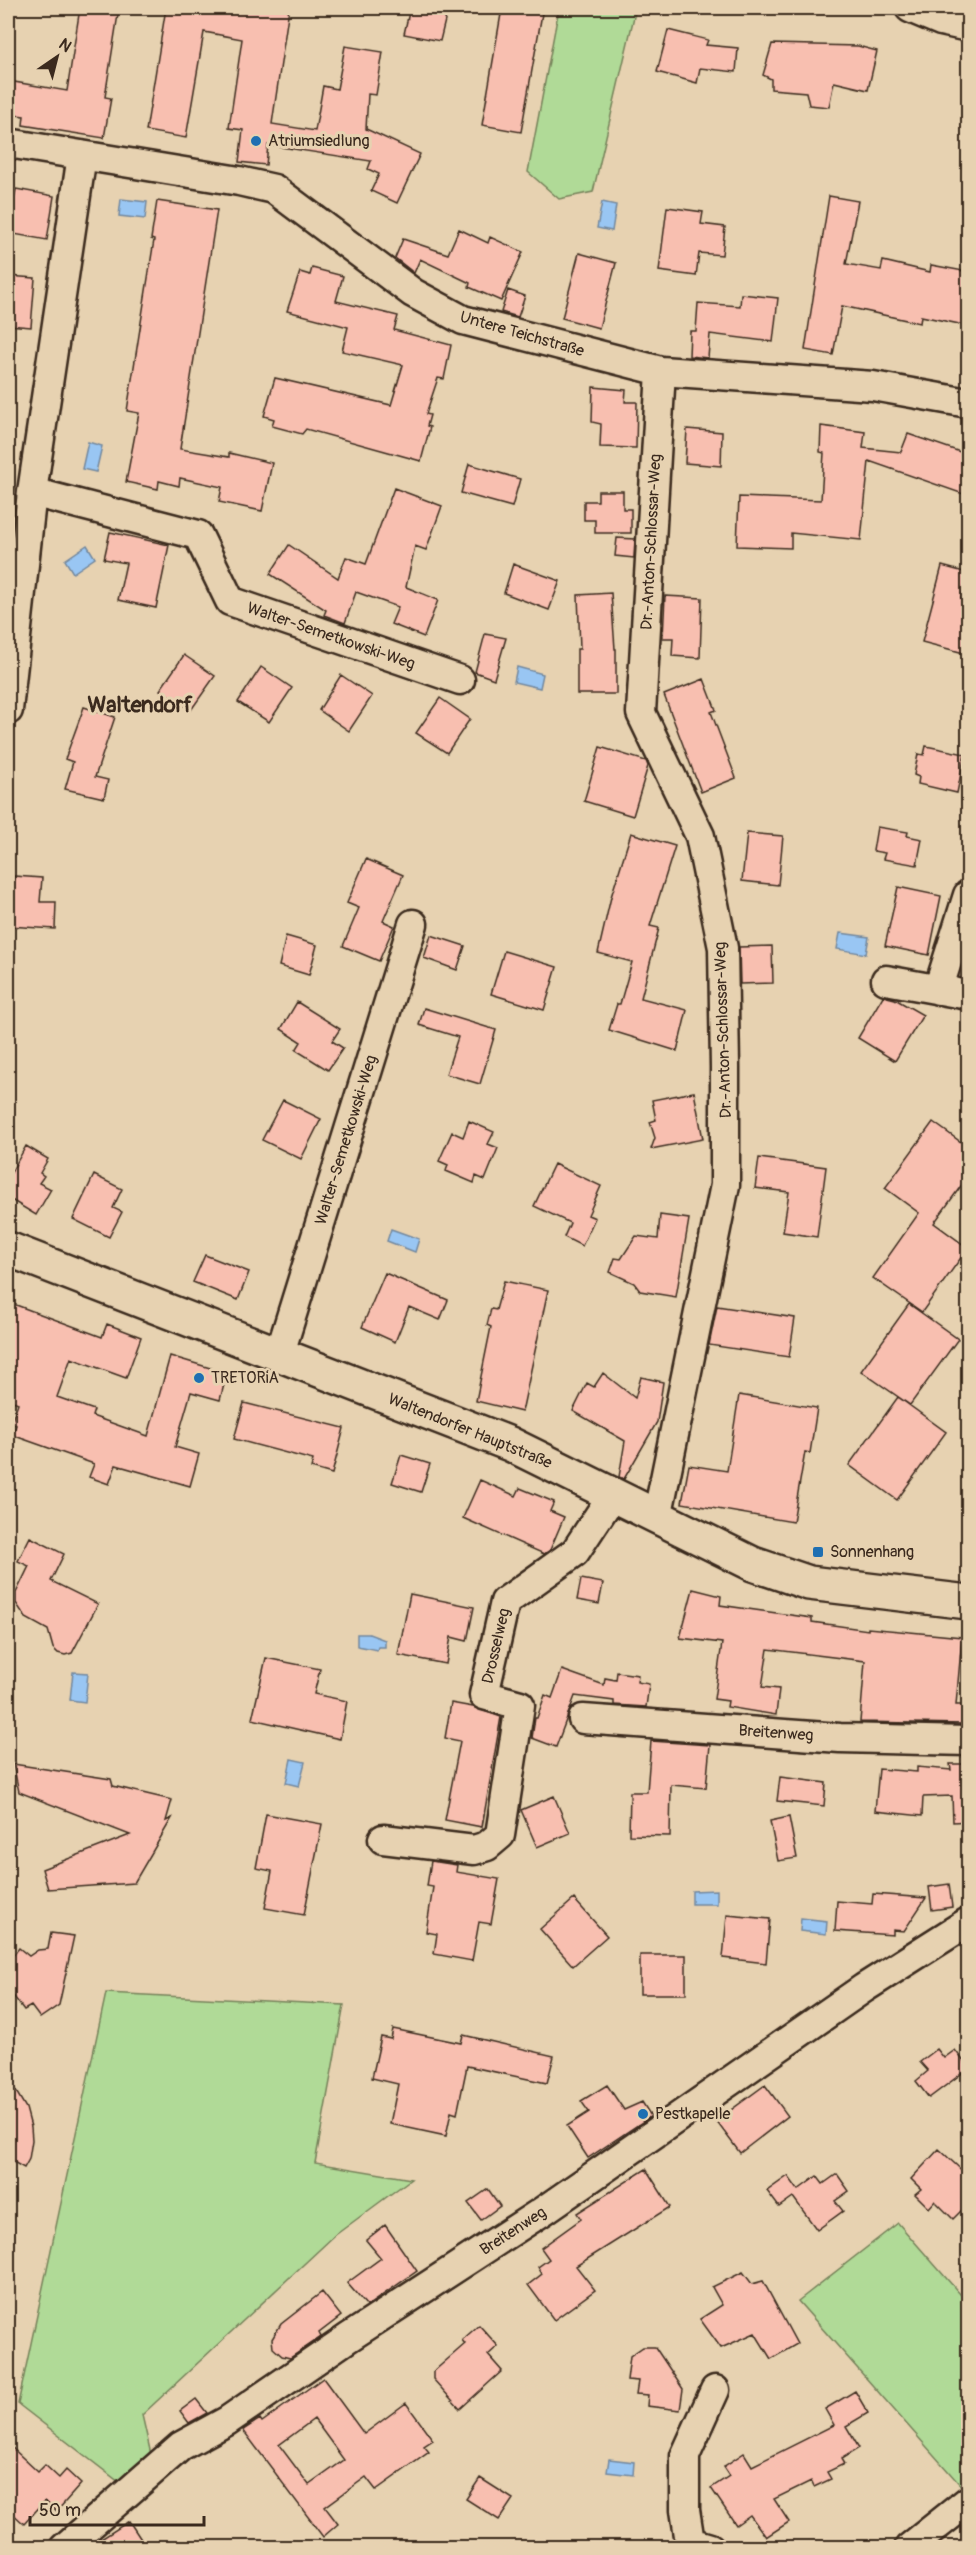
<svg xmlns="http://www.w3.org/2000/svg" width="976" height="2555" font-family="Pangolin,sans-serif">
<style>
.green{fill:#b0da97;stroke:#76825a;stroke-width:1.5}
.water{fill:#99c6f3;stroke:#73889e;stroke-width:1.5}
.building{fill:#f8bfb0;stroke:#3b2a1e;stroke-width:1.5;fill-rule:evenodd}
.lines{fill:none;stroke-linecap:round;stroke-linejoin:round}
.street-casing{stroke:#3b2a1e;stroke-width:33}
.secondary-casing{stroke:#3b2a1e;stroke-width:38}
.street{stroke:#e7d2b1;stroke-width:28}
.secondary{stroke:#e7d2b1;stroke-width:33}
.poi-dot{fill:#1f6fb2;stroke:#e7d2b1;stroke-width:2}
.labels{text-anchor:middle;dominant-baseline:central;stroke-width:6;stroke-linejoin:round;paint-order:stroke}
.poi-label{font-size:16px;fill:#3b2a1e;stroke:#e7d2b1;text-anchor:start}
.street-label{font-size:16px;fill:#3b2a1e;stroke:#e7d2b1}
.district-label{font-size:22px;font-weight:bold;fill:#3b2a1e;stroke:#e7d2b1}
</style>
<rect width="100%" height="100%" fill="#e7d2b1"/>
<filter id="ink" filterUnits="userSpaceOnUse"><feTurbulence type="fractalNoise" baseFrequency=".0167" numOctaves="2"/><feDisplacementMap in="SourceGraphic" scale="12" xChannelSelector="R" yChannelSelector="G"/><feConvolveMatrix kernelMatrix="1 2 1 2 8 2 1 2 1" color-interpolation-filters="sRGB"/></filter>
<g filter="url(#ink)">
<!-- green -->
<path class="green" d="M559,8H636L593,192L559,199L528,172Z
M106,1993L344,2005L315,2163L411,2179L334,2236L142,2415L152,2459L119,2482L18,2404Z
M898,2223L968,2303V2483L963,2488L798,2301Z"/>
<!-- water -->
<path class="water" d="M121,199L147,202L145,219L119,216Z
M602,202L616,205L612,231L597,228Z
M88,442L102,446L96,472L82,469Z
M87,545L95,558L73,573L65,560Z
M517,667L543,674L540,688L514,682Z
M840,933L869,937L866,954L837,949Z
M391,1229L419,1239L415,1252L387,1241Z
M357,1634H369L385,1640V1647H378L377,1650L357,1646Z
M73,1672L88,1673L85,1702L70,1700Z
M291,1759L305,1762L299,1786L286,1783Z
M717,1890V1904H692V1891Z
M801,1918L827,1921L826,1934L800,1931Z
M609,2459L634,2462L633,2475L607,2472Z"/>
<!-- building -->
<path class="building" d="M80,8H119L105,97L111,98L104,138L23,125L24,116L8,114V81L67,91Z
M166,8H289L272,124L315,131L323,86L337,89L345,46L383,52L376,95L368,94L366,129L420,154L397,203L371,191L379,174L368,169L371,161L268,145L266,165L239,162L243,130L229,128L242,39L204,32L186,138L146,131Z
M410,8H448L440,41L404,34Z
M502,8H543L521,132L482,125Z
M668,30L708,40L706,45L738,48L736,72L700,68L697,83L657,72Z
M772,44L858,46L877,51L868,90L834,82L829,107L809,105L806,92L771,89V79L763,75Z
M16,189L54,196L47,240L8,233Z
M829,196L858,201L846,264L881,270L883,261L930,272L931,265L969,272V326L921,316L920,323L842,306L833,355L805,350Z
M157,201L217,210L180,449L229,457V453L272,463L262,511L219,502L222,487L180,478L179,486L159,481L158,489L126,482L139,413L127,411L154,240L151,239Z
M667,207L703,212L701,224L725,227L722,255L699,253L696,276L659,271Z
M459,229L488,243L490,237L523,252L501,301L469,287L470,283L420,259L414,273L395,258L403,239L448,254Z
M579,253L616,263L599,328L562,318Z
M312,268L343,276L336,301L398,316L394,330L451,345L444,379L438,378L426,414L430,415L427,426L430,427L421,461L306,429L302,434L272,426L274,419L264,416L275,378L391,405L403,365L342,351L348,327L287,311L300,272L310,275Z
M8,276L35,278L31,327L8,325Z
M508,290L525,296L518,317L501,312Z
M741,294L778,298L773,342L710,334L708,358L689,356L690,331H696L698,303L740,306Z
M593,387L626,390L625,402H637L636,448L600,447L601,424L592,422Z
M821,426L865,432L863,448L901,452L908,434L969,455V496L869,461L861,540L791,533V548L737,546L739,497L821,500L824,453L820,452Z
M687,429L722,432L721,466L685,463Z
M469,464L520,479L512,507L461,493Z
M394,488L442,506L426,550L415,546L406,587L438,600L424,637L391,624L398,607L356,592L345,623L324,615L326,610L270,574L289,545L338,578L346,557L366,564Z
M598,491H623V509H631V533H595V520H584V501H598Z
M110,532L169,545L156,608L118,600L126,563L104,559Z
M617,538L635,539L634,558L615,556Z
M513,564L560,581L549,610L504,593Z
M942,566L968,573L961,598L969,599V634L964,653L922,642Z
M611,593L615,649H616V694H577V649H580L578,595Z
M665,596L702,598L700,658L672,656L673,638H663Z
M485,634L506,638L494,679L475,672Z
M184,655L215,676L191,710L160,690Z
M261,667L292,688L269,722L238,702Z
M341,675L372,696L349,731L319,710Z
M704,679L716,710L711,712L736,778L701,792L664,695Z
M440,698L470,719L447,753L416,733Z
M84,707L115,717L95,777L108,780L104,798L65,789L73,762L65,759Z
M926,746L965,754L957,793L918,784L919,777L914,775L918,754L924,755Z
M600,747L646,761L648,766L633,816L584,801Z
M877,827L908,832L907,836L922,839L917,865L883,859L885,853L873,851Z
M631,833L675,846L650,926L659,928L641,998L687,1010L677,1051L609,1030L617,1004H620L632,962L598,953L611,897Z
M747,833L783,836L778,885L742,881Z
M366,859L403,875L383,921L394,926L379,961L343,946L359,908L347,903Z
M14,876L42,878L40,902H56L55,929L8,926V889H13Z
M898,887L941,896L929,955L885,946Z
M431,935L465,946L457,970L424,958Z
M286,936L317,945L309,975L279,966Z
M772,946L773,983L740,984L739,947Z
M504,951L557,967L544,1010L491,994Z
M883,996L895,999L923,1015L895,1061L858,1038Z
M297,1002L340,1029L332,1041L343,1048L328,1070L296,1050L301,1042L281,1029Z
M424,1008L496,1030L480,1084L446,1074L458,1037L419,1025Z
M694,1092L703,1139L651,1149L655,1138L650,1122L656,1120L652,1100Z
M283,1100L321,1119L301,1159L262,1140Z
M469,1121L494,1132L488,1144L498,1148L485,1180L476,1176L474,1183L446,1171L448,1165L439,1161L452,1132L463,1137Z
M933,1122L969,1148V1175L934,1223L968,1248L922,1312L873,1278L919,1213L885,1188Z
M26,1146L48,1159L40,1173L44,1176L39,1183L51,1189L36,1215L8,1198V1178Z
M759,1158L826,1167L817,1237L783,1232L789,1192L755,1188Z
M554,1164L601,1186L588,1215L595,1218L582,1246L564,1237L570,1223L534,1206Z
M94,1175L122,1189L113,1208L122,1212L109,1237L73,1219Z
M660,1215L689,1219L676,1297L640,1291L634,1283L610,1272L615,1258L621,1259L636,1236L658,1239Z
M205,1255L249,1272L238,1300L193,1282Z
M385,1273L448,1300L440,1320L409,1307L395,1342L362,1327Z
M504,1281L548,1290L522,1412L476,1401L491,1327L487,1325L491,1309L496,1310Z
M8,1302L102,1337L107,1324L141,1337L126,1378L71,1358L57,1397L94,1410L92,1416L148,1436L170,1356L227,1373L220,1400L191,1392L175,1447L199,1454L190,1486L116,1465L109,1484L89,1477L94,1464L12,1435L16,1425L11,1423L18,1403L10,1400L14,1390L8,1388Z
M909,1304L958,1339L910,1405L861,1371Z
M717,1306L795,1318L789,1357L709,1345Z
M603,1373L635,1398L641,1377L663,1382L657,1422L624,1479L619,1477L625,1441L573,1411L587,1383L594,1387Z
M739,1395L817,1408L810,1453L805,1452L793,1522L682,1503L689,1465L727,1471Z
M898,1397L946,1432L897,1500L849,1465Z
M244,1403L344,1428L332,1474L311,1468L313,1460L234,1439Z
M401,1455L430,1464L421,1492L392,1483Z
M480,1480L516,1496L520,1488L554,1502L550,1511L564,1517L550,1550L544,1554L463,1518Z
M30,1537L64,1554L51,1581L98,1604L72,1653L65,1655L58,1653L53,1648L48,1630L26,1618L16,1603V1593L29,1566L18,1561Z
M581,1579L603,1583L599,1604L577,1600Z
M693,1589L721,1596L720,1605L812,1618V1622L868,1630V1628L962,1637L956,1705H965L964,1724L860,1722L865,1661L768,1649L762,1687L779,1689L776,1715L727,1707L728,1701L714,1699L722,1643L680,1638Z
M410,1594L474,1607L467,1641L451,1637L446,1664L398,1655Z
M266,1658L320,1669L314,1694L347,1701L340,1739L252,1719Z
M562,1670L604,1685L605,1678L616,1680L617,1672L638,1675L637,1682L649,1684L646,1707L614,1705V1701L575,1696L556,1747L532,1738L535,1718H537L545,1695L552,1698Z
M451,1703L473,1707L501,1717L482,1827L445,1820L460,1741L445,1738Z
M651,1741L710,1745L706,1788L671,1785L670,1836L629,1835L630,1792H647Z
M13,1764L111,1779L113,1786L172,1800L166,1821L172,1818L134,1883L48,1889L42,1869L130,1835L19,1792Z
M950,1764H969V1821L953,1822L952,1796L923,1797L922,1816L875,1811L879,1769L917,1772V1767L951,1770Z
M780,1777L826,1783L824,1806L777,1801Z
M554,1796L570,1833L537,1847L521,1810Z
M266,1814L322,1824L304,1915L265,1908L272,1871L256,1868Z
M789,1817L797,1858L778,1861L770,1821Z
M431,1861L457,1865L456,1872L499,1879L491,1924L479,1922L472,1961L434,1954L437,1934L426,1932L433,1887L427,1886Z
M949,1884L952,1907L932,1910L929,1887Z
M873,1894L926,1898L904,1931L893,1930V1935L835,1931L837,1901L872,1904Z
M574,1899L607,1936L573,1966L540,1929Z
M727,1915L770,1919L766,1963L723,1958Z
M51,1933L74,1936L59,2005L40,2018L31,2006L24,2010L8,1989V1962L19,1948L29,1956L38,1950L48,1949Z
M640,1955H686V1994H640Z
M393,2029L461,2043L463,2035L554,2056L547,2083L467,2066L457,2114L451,2112L446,2136L390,2124L398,2084L372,2078L381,2037L391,2039Z
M937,2049L944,2058L955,2050L969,2068L929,2098L916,2081L928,2071L920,2062Z
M8,2078L26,2108L31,2127L32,2140L29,2159L24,2168L8,2159Z
M607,2085L624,2110L642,2102L651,2116L588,2158L567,2126L589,2112L581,2101Z
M765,2085L788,2116L740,2153L716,2121Z
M939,2149L969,2177V2203L953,2219L935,2201L929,2208L915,2194L921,2189L911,2179Z
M646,2169L670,2207L576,2266L595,2290L554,2320L528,2285L542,2274L538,2267L549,2259L541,2248L581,2219L577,2213Z
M837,2174L849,2191L835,2201L843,2211L817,2230L793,2197L779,2207L767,2191L788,2176L798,2190L817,2176L823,2184Z
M488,2189L500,2206L481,2220L468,2203Z
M385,2225L417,2271L367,2306L347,2283L381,2258L366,2240Z
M743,2272L752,2284L763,2281L797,2344L771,2359L755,2333L721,2348L700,2319L722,2305L712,2287Z
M322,2292L341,2316L319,2333L321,2337L290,2358L282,2356L273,2348L272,2339L281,2324Z
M479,2325L498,2346L488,2355L502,2371L460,2409L433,2379V2372L465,2344L462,2340Z
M643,2347H655L683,2389L680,2410L647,2406L648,2395L636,2394L638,2381L627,2380L630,2356Z
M323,2378L364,2434L406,2403L433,2440L424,2446L429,2452L376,2490L366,2477L325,2507L338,2524L323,2537L243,2430L260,2419L262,2422ZM314,2419L344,2460L309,2485L279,2445Z
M855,2391L868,2413L846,2426L859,2448L841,2459L844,2464L827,2472L831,2479L814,2487L811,2481L774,2499L789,2522L766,2537L750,2515L736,2525L711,2488L729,2476L723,2467L744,2453L752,2466L834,2425L825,2409Z
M196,2399L207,2413L189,2423L180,2411Z
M8,2444L38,2472L45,2465L59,2478L66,2470L81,2484L57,2511L45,2501L24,2524L8,2509Z
M480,2478L513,2499L499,2520L466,2499Z
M129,2521L146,2547H90L98,2541Z"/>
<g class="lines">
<!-- street casing -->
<g class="street-casing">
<path id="street" d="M910,8L941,21L968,27
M8,143L239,181L274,189L413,293L463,320L661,371L873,386L968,403
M32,492L198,535L230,601L460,680
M8,710L32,492L82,155
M886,980L968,995
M938,990L968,895
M279,1356L413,924
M657,1518L725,1185V1067L723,948L700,836L641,713L661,371
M583,1719L840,1738L968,1741
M383,1839L474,1850L487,1846L500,1835L520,1705L484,1695L505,1602L575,1552L612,1496
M64,2548L181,2446L227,2421L348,2338L543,2211L864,1988L968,1922
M710,2548L690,2542L685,2510V2456L715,2390
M909,2548L968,2501"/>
</g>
<!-- secondary casing -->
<g class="secondary-casing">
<path id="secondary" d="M8,1249L510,1444L753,1564L809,1583L968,1602"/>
</g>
<!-- street -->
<use href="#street" class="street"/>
<!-- secondary -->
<use href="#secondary" class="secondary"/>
</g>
</g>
<!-- markers -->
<g class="poi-dot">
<circle cx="256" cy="141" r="6"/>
<circle cx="199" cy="1378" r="6"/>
<rect x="812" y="1546" width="12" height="12" rx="3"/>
<circle cx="643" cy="2114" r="6"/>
</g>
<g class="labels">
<!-- poi labels -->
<g class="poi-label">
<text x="268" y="141">Atriumsiedlung</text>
<text x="211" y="1378">TRETORiA</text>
<text x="830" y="1552">Sonnenhang</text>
<text x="655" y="2114">Pestkapelle</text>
</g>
<!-- street labels -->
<g class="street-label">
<text transform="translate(522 334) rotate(16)">Untere Teichstraße</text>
<text transform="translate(651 542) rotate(-87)">Dr.-Anton-Schlossar-Weg</text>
<text transform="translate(331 636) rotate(19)">Walter-Semetkowski-Weg</text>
<text transform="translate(723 1030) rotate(-92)">Dr.-Anton-Schlossar-Weg</text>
<text transform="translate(346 1140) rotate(-73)">Walter-Semetkowski-Weg</text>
<text transform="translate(470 1431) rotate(22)">Waltendorfer Hauptstraße</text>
<text transform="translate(496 1646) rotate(-77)">Drosselweg</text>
<text transform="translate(776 1733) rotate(4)">Breitenweg</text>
<text transform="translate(513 2231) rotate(-33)">Breitenweg</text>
</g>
<!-- district labels -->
<g class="district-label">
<text x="140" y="705">Waltendorf</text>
</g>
</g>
<!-- margin -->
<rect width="976" height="2555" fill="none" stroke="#e7d2b1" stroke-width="30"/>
<rect x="15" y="15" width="946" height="2525" fill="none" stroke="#3b2a1e" stroke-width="2" filter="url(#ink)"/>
<!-- north arrow -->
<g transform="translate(57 57) rotate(35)" stroke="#e7d2b1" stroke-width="4.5" paint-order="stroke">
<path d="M0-4.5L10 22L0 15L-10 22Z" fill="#3b2a1e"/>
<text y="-9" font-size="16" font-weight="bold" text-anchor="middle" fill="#3b2a1e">N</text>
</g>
<!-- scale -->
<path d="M30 2516v9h174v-9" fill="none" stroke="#3b2a1e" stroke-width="3"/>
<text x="39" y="2516" font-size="18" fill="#3b2a1e" stroke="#e7d2b1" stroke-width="4.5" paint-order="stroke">50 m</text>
</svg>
